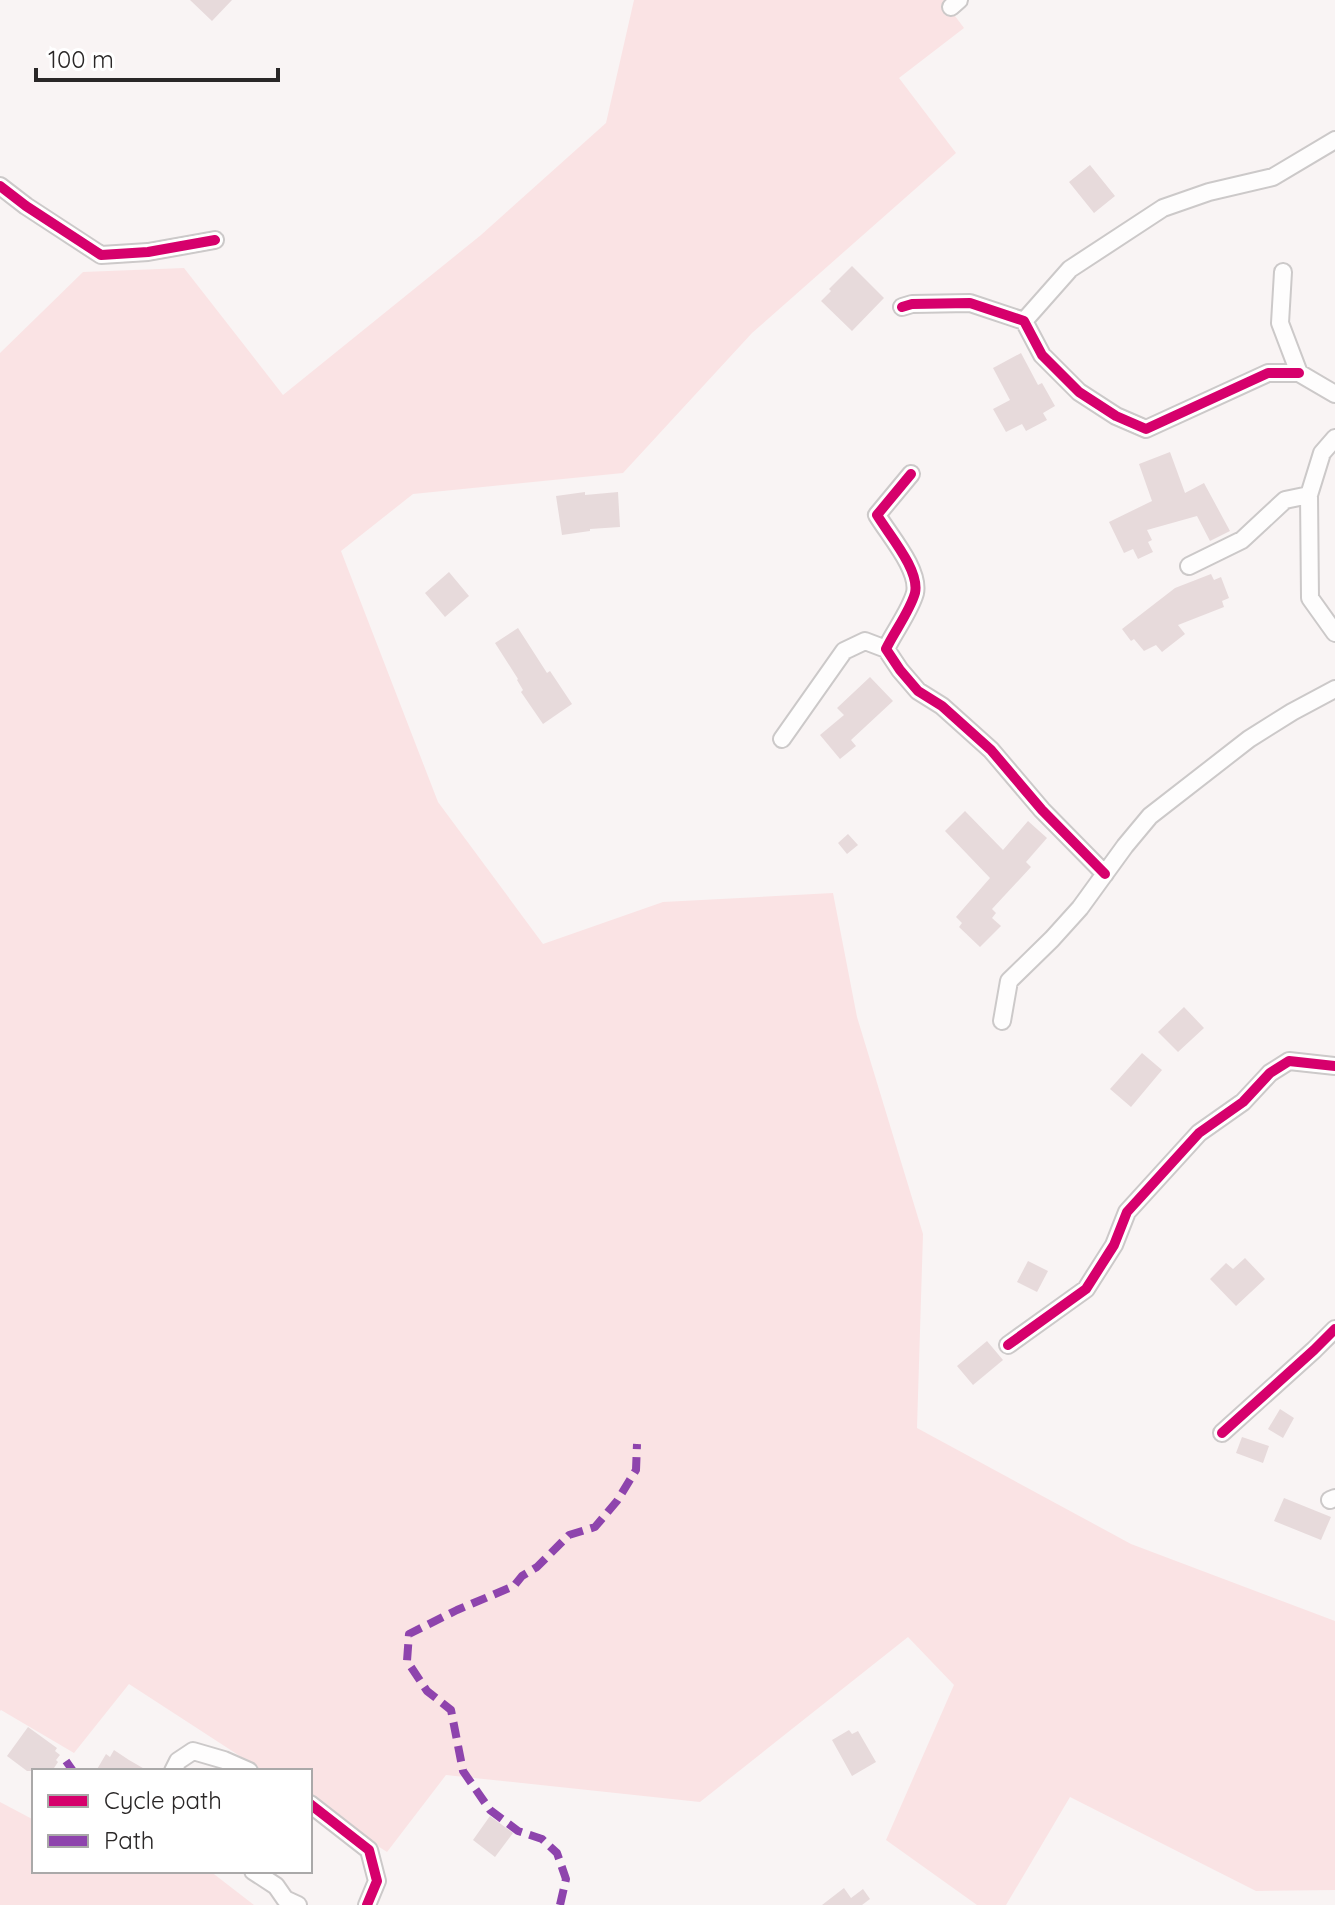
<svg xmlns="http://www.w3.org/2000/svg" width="1335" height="1905" font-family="Quicksand,sans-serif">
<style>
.green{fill:#fae3e4}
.building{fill:#e7dadb}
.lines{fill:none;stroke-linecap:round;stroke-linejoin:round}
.minor-casing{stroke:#ccc9c9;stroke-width:20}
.minor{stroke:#fefdfd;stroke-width:16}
.quiet{stroke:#8e44ad;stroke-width:8;stroke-dasharray:16 8;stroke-linecap:butt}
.cycleway-casing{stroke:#fff;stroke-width:15}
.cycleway{stroke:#d6006c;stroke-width:10}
</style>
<rect width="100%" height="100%" fill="#f9f4f4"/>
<!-- green -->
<path class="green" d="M634,0H943L964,28L899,78L956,153L752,333L623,473L413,494L341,551L438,802L543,944L663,902L833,893L857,1017L923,1234L917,1428L1131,1544L1335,1621V1890L1256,1891L1070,1797L1006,1905H977L886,1840L954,1685L908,1637L700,1802L446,1775L387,1852L310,1802V1771H263L129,1684L74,1753L1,1710L0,1711V353L83,272L184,268L283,395L481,235L606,123Z
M0,1802L34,1820V1871H132L137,1873L138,1871H210L254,1905H0Z"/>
<!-- building -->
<path class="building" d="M190,0H232L212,21Z
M1090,165L1115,196L1094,213L1069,182Z
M852,266L884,298L852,331L821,301L831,291L829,289Z
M1021,353L1038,385L1042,383L1055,406L1043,413L1047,420L1026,431L1022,424L1006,432L993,409L1010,400L993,368Z
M1170,452L1185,493L1204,483L1230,531L1210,541L1197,516L1147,530L1152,540L1148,542L1153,552L1138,559L1133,549L1124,553L1109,522L1152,501L1139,464Z
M585,492V495L618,492L620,527L590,529V531L562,535L556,496Z
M449,572L469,596L445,617L425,593Z
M1211,574L1214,580L1221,577L1229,598L1222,601L1224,607L1178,625L1185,634L1162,652L1156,645L1144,651L1134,639L1131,641L1122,629L1175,588Z
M518,628L547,673L550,671L572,704L543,724L521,692L523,690L517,680L518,679L495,643Z
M870,677L893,701L851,740L856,746L840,759L820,735L844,715L837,708Z
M965,811L1003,850L1028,821L1047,838L1026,862L1031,867L992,909L996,913L992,918L1001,926L980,947L959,927L962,923L956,917L990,878L945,831Z
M848,834L858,845L847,854L838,843Z
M1184,1007L1204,1028L1178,1052L1158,1032Z
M1142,1053L1162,1070L1131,1107L1110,1089Z
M1245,1258L1265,1279L1236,1306L1210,1279L1226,1263L1233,1269Z
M1028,1261L1048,1271L1037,1292L1017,1282Z
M987,1341L1003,1360L973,1385L957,1366Z
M1280,1409L1294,1418L1283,1438L1268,1429Z
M1242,1437L1269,1446L1263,1463L1236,1453Z
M1284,1498L1331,1517L1321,1540L1274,1521Z
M28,1727L57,1748L55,1751L60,1755L56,1760L58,1762L52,1771H27L7,1756Z
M849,1730L852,1734L858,1731L876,1762L852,1776L832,1740Z
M114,1750L129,1760L148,1771H96L106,1754L110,1757Z
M490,1816L513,1833L495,1857L473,1840Z
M844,1888L851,1898L863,1889L870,1899L862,1905H822Z"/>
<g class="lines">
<!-- minor casing -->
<g class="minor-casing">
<path id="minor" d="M951,7L959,0
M0,186L26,206L101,255L148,252L215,240
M1283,272L1280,323L1299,373L1335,394
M902,307L912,304L970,303L1024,321L1042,355L1079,392L1116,416L1146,429L1268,373H1299
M1024,321L1070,269L1163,208L1209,192L1273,177L1335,140
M1335,438L1322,453L1309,495L1310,598L1335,633
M911,474L877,515C889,535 920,570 915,593C910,611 894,632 886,649L900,670L918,691L942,706L991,750L1042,810L1105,874
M1189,566L1242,540L1285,500L1309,495
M782,739L844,651L865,641L886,649
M1002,1021L1009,981L1052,939L1080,908L1125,846L1150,816L1249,739L1292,712L1335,689
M1008,1345L1086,1289L1114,1245L1127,1212L1199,1133L1243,1102L1270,1073L1289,1061L1335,1066
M1222,1433L1314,1350L1335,1329
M1330,1500L1335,1498
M173,1771L178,1761L193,1751L224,1760L249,1771
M310,1804L369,1850L377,1881L367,1905
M253,1871L276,1886L285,1899L298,1905"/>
</g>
<!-- minor -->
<use href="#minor" class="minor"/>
<!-- quiet -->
<path class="quiet" d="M66,1761L73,1771
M560,1905L566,1879L557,1853L542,1839L518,1831L490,1810L463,1771L451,1710L427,1691L407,1661L409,1634L457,1610L514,1586L522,1576L537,1567L569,1535L595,1527L617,1501L636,1470L637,1444"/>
<!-- cycleway casing -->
<g class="cycleway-casing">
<path id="cycleway" d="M0,186L26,206L101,255L148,252L215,240
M902,307L912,304L970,303L1024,321L1042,355L1079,392L1116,416L1146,429L1268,373H1299
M911,474L877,515C889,535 920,570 915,593C910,611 894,632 886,649L900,670L918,691L942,706L991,750L1042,810L1105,874
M1008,1345L1086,1289L1114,1245L1127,1212L1199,1133L1243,1102L1270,1073L1289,1061L1335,1066
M1222,1433L1314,1350L1335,1329
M310,1804L369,1850L377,1881L367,1905"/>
</g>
<!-- cycleway -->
<use href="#cycleway" class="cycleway"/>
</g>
<!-- legend -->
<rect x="32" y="1769" width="280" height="104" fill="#ffffff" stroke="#aaa9a9" stroke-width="2"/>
<rect x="48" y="1795" width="40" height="12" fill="#d6006c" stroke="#aaa9a9" stroke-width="2"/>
<text x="104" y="1809" font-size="24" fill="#2a2727">Cycle path</text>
<rect x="48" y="1835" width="40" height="12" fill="#8e44ad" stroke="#aaa9a9" stroke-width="2"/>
<text x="104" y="1849" font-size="24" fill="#2a2727">Path</text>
<!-- scale -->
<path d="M36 68v12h242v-12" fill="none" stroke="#2a2727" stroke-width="4"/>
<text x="48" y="68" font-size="24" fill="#2a2727" stroke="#ffffff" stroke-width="6" paint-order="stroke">100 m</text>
</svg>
